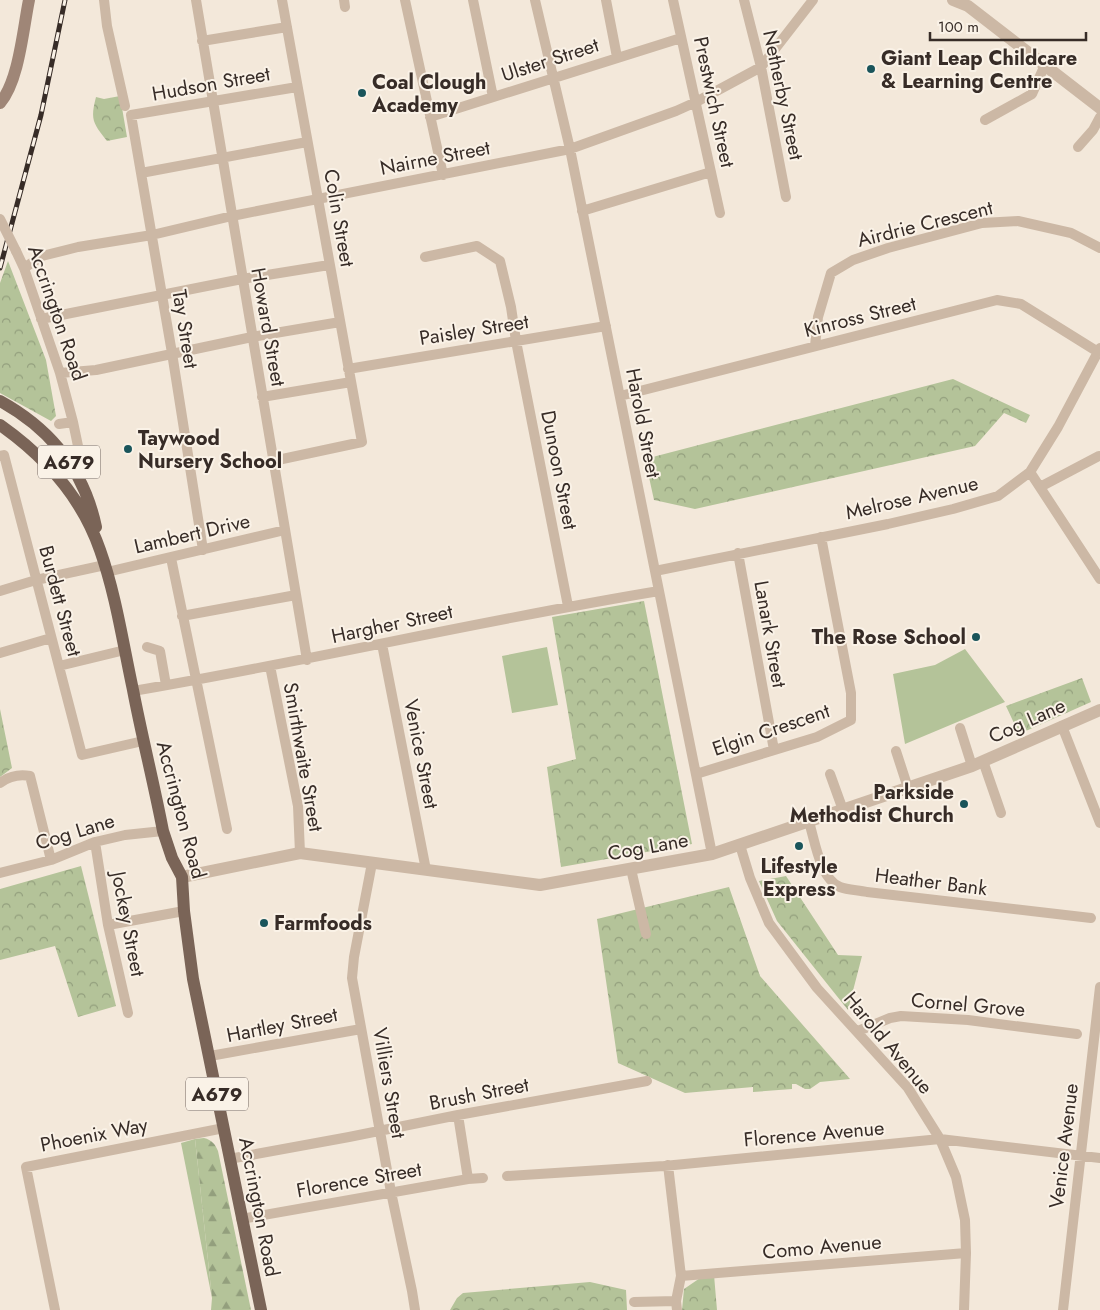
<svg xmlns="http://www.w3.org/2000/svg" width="1100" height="1310" font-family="Jost,sans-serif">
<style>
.grass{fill:#b4c399}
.forest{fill:url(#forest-firs)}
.park{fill:url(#park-crowns)}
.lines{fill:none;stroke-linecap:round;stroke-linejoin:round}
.minor{stroke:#ccb8a5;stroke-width:10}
.tertiary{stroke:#ccb8a5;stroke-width:12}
.secondary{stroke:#9f8677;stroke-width:12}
.primary{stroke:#7a6457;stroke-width:12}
.rail-casing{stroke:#372c27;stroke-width:5}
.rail{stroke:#faf2e7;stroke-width:3;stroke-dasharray:9;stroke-linecap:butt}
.minor-bridge{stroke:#ccb8a5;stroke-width:10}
.poi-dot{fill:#1a555b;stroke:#faf2e7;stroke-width:2}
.labels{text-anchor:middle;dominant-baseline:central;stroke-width:4;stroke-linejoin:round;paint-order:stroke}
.shield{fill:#faf2e7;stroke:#726761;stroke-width:1}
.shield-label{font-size:19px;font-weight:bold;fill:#372c27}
.poi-label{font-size:20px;font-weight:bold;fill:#372c27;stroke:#faf2e7;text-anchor:start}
.street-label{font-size:20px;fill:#372c27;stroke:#faf2e7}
</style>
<defs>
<pattern id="forest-firs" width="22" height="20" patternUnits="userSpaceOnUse" patternTransform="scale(1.25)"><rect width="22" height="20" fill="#b4c399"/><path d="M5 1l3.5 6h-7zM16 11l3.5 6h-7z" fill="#939f7d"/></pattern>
<pattern id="park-crowns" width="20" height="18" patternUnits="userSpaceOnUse" patternTransform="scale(1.25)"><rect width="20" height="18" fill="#b4c399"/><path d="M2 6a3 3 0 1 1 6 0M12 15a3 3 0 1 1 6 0" fill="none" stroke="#939f7d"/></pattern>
</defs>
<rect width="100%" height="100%" fill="#f3e8da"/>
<!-- grass -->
<path class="grass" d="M547,647L558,705L512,713L502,656Z
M965,649L1005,702L905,744L893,674L935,665Z
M195,1139L212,1298L181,1143Z"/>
<!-- forest -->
<path class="forest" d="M204,1138C212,1140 215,1144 218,1151L251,1310H211L212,1298L195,1139Z"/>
<!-- park -->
<path class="park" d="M120,96L127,137L107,141C93,123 90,120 96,97L104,99Z
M8,261L46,360L56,416L51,421L0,393V283Z
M953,379L1030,415L1026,423L1004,413L975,446L695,509L654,500L645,459Z
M644,601L692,844L561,867L547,767L576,759L552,617Z
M1082,678L1091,702L1019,734L1006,706Z
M0,709L12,768L0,777Z
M81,866L116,1006L78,1017L55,946L0,960V889Z
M786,876L838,955L862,956L848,1010L777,921L759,881Z
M729,887L760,976L850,1079L820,1082L810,1089H805L796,1084H792V1089L753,1092V1087L685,1093L618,1063L597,919Z
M714,1275L717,1310H682L684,1289L703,1276Z
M590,1282L626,1290L627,1310H450L457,1298L463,1293Z"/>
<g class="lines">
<!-- minor -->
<path class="minor" d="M104,0L107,26L125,106
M196,0L307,660
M344,0L345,7
M405,0L443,175
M473,0L493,97
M535,0L570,149L712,854
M606,0L617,57
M673,0L720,213
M744,0L761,67L786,197
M202,41L287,27
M430,117L681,38
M985,120L1032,94L1044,67
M1078,147L1093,130L1100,117
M141,173L307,142
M582,211L711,172
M16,251L24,268L60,373L73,422
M425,257L477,246L500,261L511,307L516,341L568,606
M24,268L42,256L78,247L152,235L232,216L570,149L676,111L696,102L761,67L813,0
M41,319L242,279L329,265
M815,346L818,317L831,273L853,260L888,248L982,223L1018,221L1071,233L1100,248
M348,369L606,326
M60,373L96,370L252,337L340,322
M620,396L997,300L1021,304L1098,352
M262,397L351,382
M59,424L73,422L78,446
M0,456L4,455L82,755L143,741
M273,461L362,442L282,0
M1030,472L1100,579
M1040,487L1099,456
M203,550L172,353L131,115L297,87
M738,553L774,750
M171,558L227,829
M655,571L888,524L953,509L998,496L1030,472L1058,427L1100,348
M107,572L285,530
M0,591L36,580L105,565
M182,616L296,595
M382,644L426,870
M147,647L160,651L166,685
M0,653L51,638
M59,666L125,650
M270,666L298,806L300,853
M133,691C309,661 483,620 659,591
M1062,726L1100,823
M960,728L972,766
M896,751L908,788
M983,761L1001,813
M696,774L817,737L851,720V693L821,537
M830,774L843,810
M0,783C8,777 19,774 30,776L51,860
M809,822C815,841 820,879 840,887C848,890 859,890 867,892L1091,918
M95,842L108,925L128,1013
M740,845L750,878L769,923L817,988L908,1088L940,1139L956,1177L965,1220L966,1253L964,1310
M372,863L354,957L352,978L391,1192L412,1291L415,1310
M631,869L646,934
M0,873L51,860L95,842L125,835L163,831
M108,925L184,911
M858,1031L890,1018L901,1016L968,1020L1077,1034
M210,1056L361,1029
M458,1115L468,1179
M229,1159L349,1137L458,1115L647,1081
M668,1165L681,1276L676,1301L677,1310
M507,1176L664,1166L940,1139L1100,1158
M241,1219L468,1179L483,1178
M681,1276L966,1253
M634,1302L676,1301
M55,1310L26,1167L224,1128
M1063,1310L1100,987"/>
<!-- tertiary -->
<path class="tertiary" d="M953,0L968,6L1100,108
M182,877L300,853L540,885L712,854L972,766L1100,710"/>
<!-- secondary -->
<path class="secondary" d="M0,103C19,81 23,29 29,0"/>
<!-- primary -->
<path class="primary" d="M0,401C51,429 84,470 96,527
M0,425C44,456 82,498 100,550C116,595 123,644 133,690C142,737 154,784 163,831L172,858L182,877L184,911L193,979L261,1310"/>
<!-- rail casing -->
<g class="rail-casing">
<path id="rail" d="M0,268L41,115L65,0"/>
</g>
<!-- rail -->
<use href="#rail" class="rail"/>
<!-- minor-bridge -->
<path class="minor-bridge" d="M0,219L16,251"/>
</g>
<!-- markers -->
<g class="poi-dot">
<circle cx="871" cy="69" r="5"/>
<circle cx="362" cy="93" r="5"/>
<circle cx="128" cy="449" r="5"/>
<circle cx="976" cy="637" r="5"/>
<circle cx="964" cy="804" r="5"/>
<circle cx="799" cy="846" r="5"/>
<circle cx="264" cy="923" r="5"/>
</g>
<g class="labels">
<!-- shield labels -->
<g class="shield">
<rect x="38" y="445.5" width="62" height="33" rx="4"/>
<rect x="186" y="1077.5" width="62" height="33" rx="4"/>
</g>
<g class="shield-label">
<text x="69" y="462">A679</text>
<text x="217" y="1094">A679</text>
</g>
<!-- poi labels -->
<g class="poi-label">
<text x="881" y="58">Giant Leap Childcare<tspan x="881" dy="23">&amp; Learning Centre</tspan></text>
<text x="372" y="82">Coal Clough<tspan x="372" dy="23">Academy</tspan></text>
<text x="138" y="438">Taywood<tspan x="138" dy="23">Nursery School</tspan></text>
<text x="966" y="637" text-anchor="end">The Rose School</text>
<text x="954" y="792" text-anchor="end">Parkside<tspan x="954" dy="23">Methodist Church</tspan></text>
<text x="799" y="866" text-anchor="middle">Lifestyle<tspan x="799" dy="23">Express</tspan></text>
<text x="274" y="923">Farmfoods</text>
</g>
<!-- street labels -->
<g class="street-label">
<text transform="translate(550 60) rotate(-18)">Ulster Street</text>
<text transform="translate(211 84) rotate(-10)">Hudson Street</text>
<text transform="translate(783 95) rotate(78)">Netherby Street</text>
<text transform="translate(714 102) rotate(78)">Prestwich Street</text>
<text transform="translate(435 158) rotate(-11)">Nairne Street</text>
<text transform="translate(339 218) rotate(80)">Colin Street</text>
<text transform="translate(925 224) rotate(-14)">Airdrie Crescent</text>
<text transform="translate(57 313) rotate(71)">Accrington Road</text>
<text transform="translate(860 317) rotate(-14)">Kinross Street</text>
<text transform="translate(268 327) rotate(80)">Howard Street</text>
<text transform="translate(185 329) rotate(81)">Tay Street</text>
<text transform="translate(474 330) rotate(-9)">Paisley Street</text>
<text transform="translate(643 423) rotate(79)">Harold Street</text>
<text transform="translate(559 470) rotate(79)">Dunoon Street</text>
<text transform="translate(912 498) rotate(-13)">Melrose Avenue</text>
<text transform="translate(192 534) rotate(-13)">Lambert Drive</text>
<text transform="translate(60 601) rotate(75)">Burdett Street</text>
<text transform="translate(392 624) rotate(-12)">Hargher Street</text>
<text transform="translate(770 634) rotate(80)">Lanark Street</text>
<text transform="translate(1027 721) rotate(-24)">Cog Lane</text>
<text transform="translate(771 730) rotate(-19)">Elgin Crescent</text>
<text transform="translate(421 754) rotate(79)">Venice Street</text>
<text transform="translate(303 757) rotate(80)">Smirthwaite Street</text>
<text transform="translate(181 810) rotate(75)">Accrington Road</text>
<text transform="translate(75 832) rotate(-17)">Cog Lane</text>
<text transform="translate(648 847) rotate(-10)">Cog Lane</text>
<text transform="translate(931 882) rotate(7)">Heather Bank</text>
<text transform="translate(128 924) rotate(79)">Jockey Street</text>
<text transform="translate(968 1005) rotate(5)">Cornel Grove</text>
<text transform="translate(282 1025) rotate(-11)">Hartley Street</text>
<text transform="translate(888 1043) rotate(50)">Harold Avenue</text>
<text transform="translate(389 1083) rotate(80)">Villiers Street</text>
<text transform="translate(479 1094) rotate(-11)">Brush Street</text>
<text transform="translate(814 1134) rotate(-5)">Florence Avenue</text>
<text transform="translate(94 1135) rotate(-11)">Phoenix Way</text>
<text transform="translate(1064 1146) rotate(-83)">Venice Avenue</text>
<text transform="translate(359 1180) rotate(-10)">Florence Street</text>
<text transform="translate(259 1207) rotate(79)">Accrington Road</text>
<text transform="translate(822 1247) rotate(-5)">Como Avenue</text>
</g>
</g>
<!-- scale -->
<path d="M930 32v8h156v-8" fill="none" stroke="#372c27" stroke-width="2.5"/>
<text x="938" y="32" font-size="15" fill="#372c27" stroke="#faf2e7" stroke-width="4" paint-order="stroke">100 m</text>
</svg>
